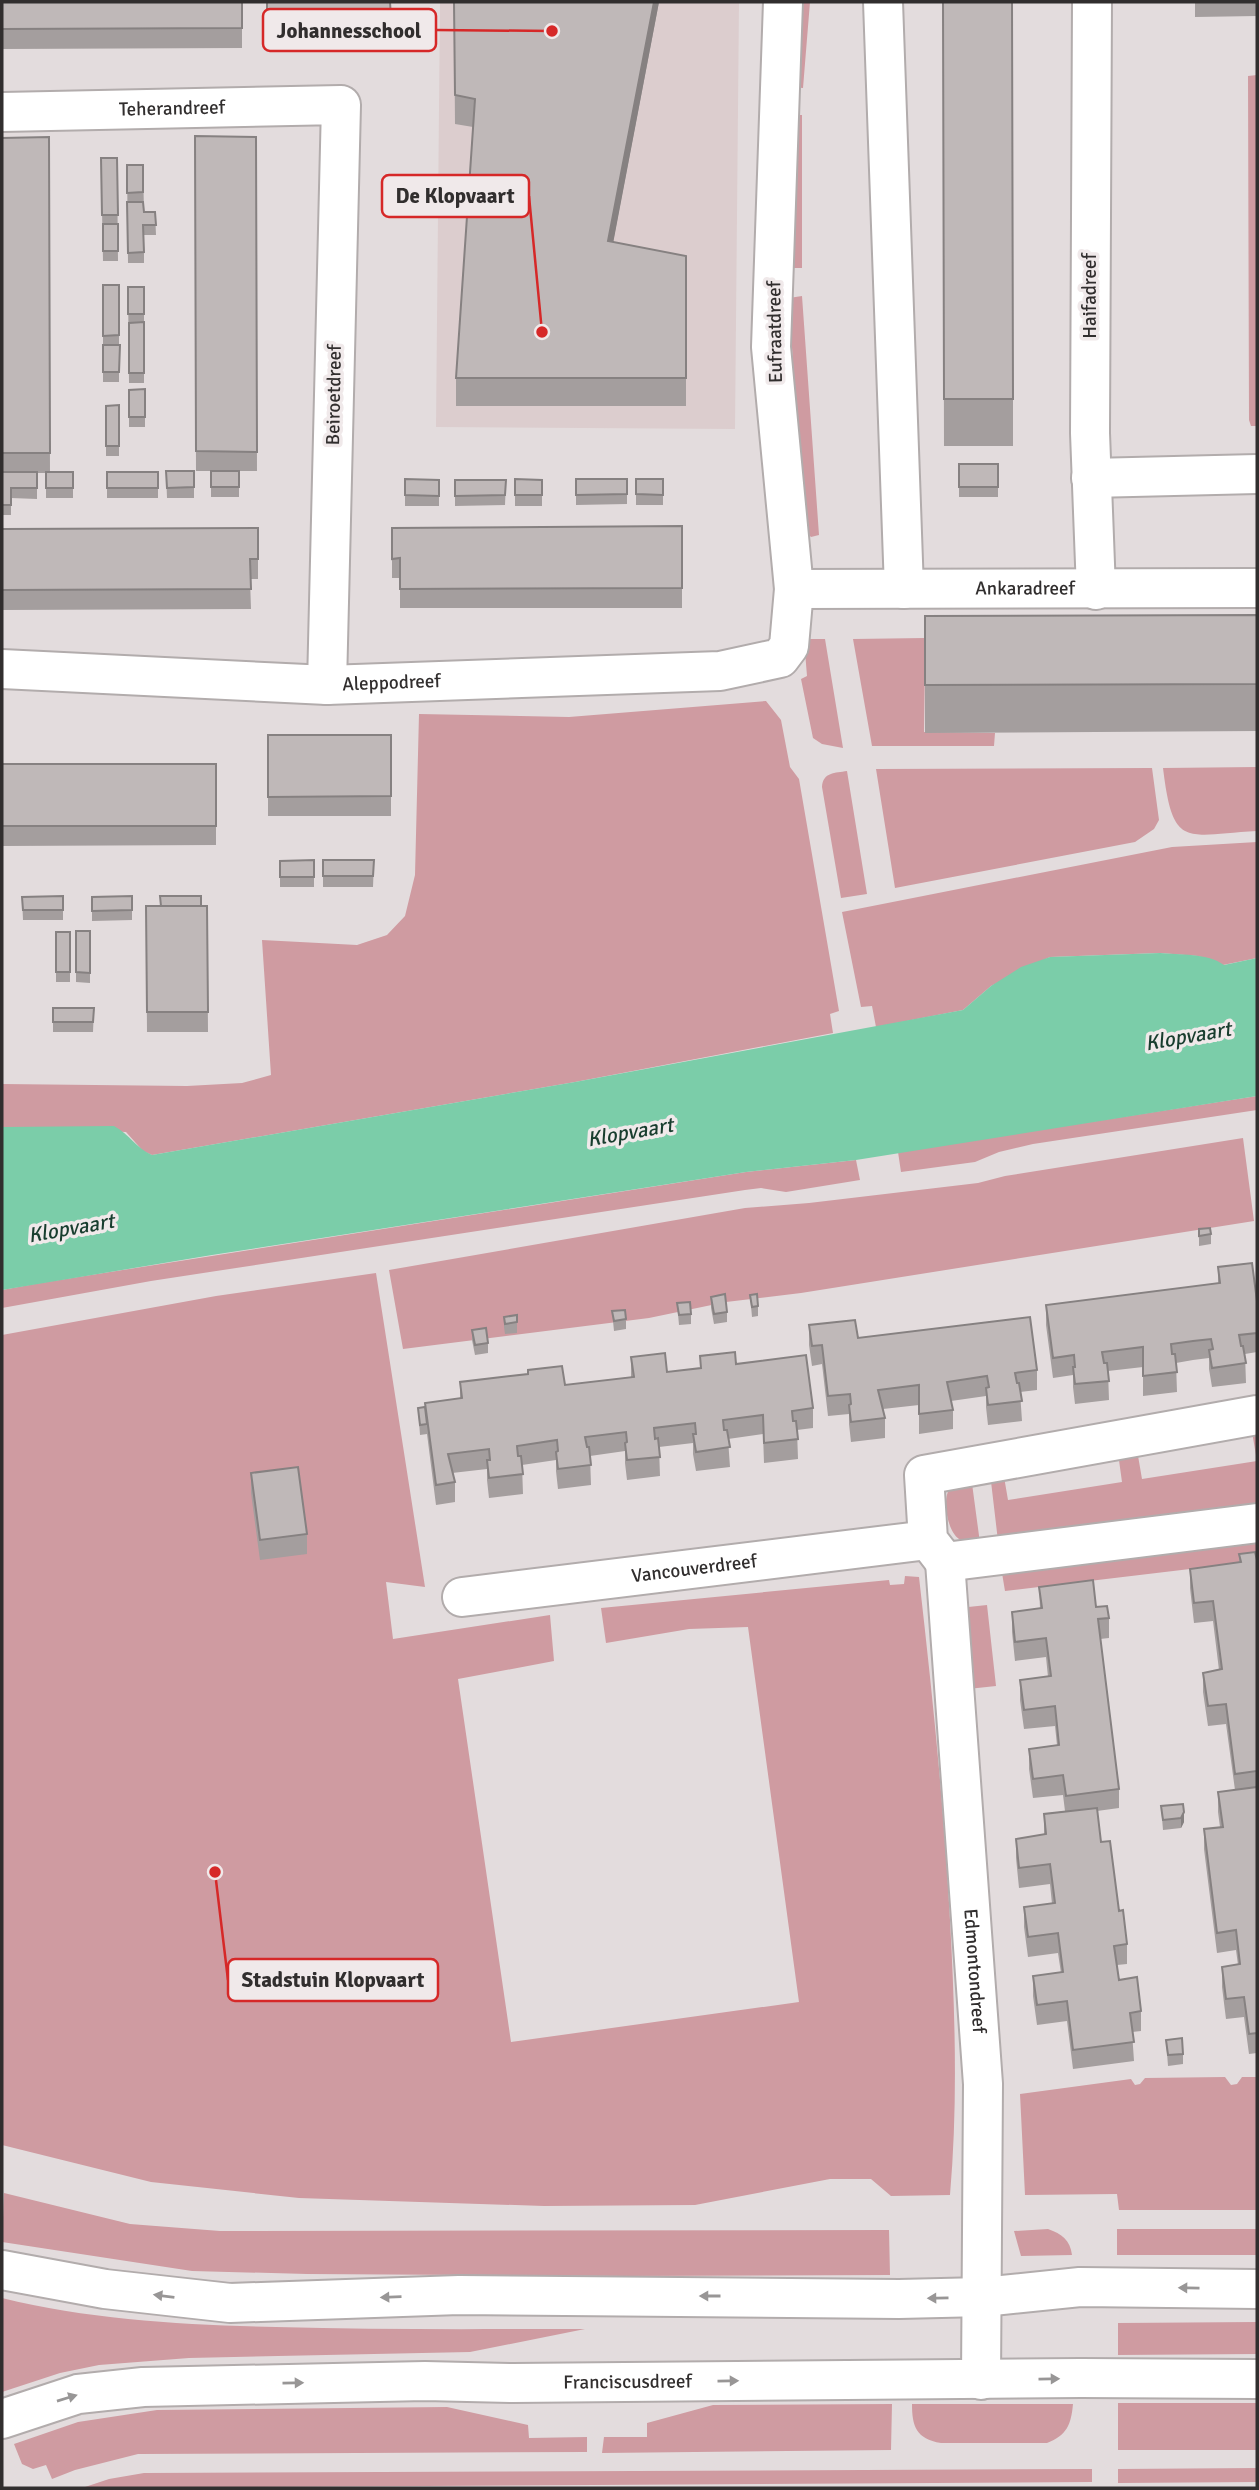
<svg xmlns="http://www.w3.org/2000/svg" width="1259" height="2490" font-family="Signika,sans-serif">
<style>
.built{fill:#dccdce}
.green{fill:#cf9ba1}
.water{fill:#7bcda9}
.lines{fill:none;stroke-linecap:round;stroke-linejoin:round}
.minor-casing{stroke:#b2acac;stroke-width:42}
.major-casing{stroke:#b2acac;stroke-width:42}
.minor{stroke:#fff;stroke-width:38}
.major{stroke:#fff;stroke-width:38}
.wall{fill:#a49e9e}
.shaded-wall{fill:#868181}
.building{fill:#bfb8b8;stroke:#868181;stroke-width:2}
.oneway{fill:#989696}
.labels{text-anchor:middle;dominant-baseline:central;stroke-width:7;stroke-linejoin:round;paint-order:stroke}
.street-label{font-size:19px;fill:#312e2e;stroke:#f0e9ea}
.water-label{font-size:21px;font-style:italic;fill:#183d2e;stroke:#f0e9ea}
.leader{fill:none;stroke:#d62828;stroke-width:2.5}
.callout-dot{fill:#d62828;stroke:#f0e9ea;stroke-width:2.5}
.callout{fill:#f0e9ea;stroke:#d62828;stroke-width:2.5}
.callout-label{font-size:21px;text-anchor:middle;font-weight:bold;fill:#312e2e}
</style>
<rect width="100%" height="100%" fill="#e3dcdd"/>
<!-- built -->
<path class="built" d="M440,2H739L735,429L436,427Z"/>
<!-- green -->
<path class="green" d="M797,2H810L803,88L791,87Z
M1257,75V426H1251L1249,420L1248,76Z
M790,115H802V268H788Z
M802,296L819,535L811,537L803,529L789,298Z
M954,627L925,664L924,732L995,733L994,746H872L853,639L925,638L924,628Z
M804,639H825L843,748L822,744L813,738L801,679L807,676Z
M766,701L781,720L790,767L799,779L839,1011L830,1014L833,1033L575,1082L152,1155L143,1151L126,1132L2,1127V1084L187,1086L242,1083L271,1075L262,940L357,945L387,935L405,916L415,875L419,714L569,717Z
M1257,767V831C1185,835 1173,850 1163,768Z
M1152,768L1159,820L1154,829L1135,842L895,888L876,769Z
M847,771L867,894L841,898L822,787C823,772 835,773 847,771Z
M1257,842V958L1223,965L1198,956L1160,953L1050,957L991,986L963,1010L876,1027L872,1006L861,1007L842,912L1172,847Z
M1257,1096V1110L1033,1144L999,1152L975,1162L901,1172L898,1152Z
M1243,1138L1254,1221L801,1293L726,1302L649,1318L403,1349L389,1270L745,1208L809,1203L978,1183L1005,1176Z
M856,1160L860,1180L786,1192L761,1188L745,1190L151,1281L2,1308V1290L40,1283L746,1172Z
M376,1273L425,1587L386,1582L393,1639L550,1615L554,1661L458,1679L511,2042L799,2002L748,1627L689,1629L606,1643L601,1608L889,1580L890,1585L904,1584L905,1576L919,1577C932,1691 944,1805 950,1920C955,2012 958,2103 950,2195L891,2196L871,2179H830L695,2205L544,2206L299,2198L151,2182L2,2145V1335L216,1296Z
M1252,1432H1257V1508L998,1541L990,1473L1003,1471L1008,1500L1122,1482L1118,1453L1137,1450L1142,1479L1257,1461Z
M971,1476L980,1543C973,1542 964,1543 959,1539C947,1531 941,1497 951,1487C956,1482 965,1479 971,1476Z
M1257,1541V1561L1005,1591L1002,1573Z
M987,1605L996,1686L968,1689L959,1608Z
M1225,2077L1231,2085L1237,2084L1242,2077H1257V2210H1119L1117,2194L1025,2195L1020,2094L1131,2079L1135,2085L1140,2084L1145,2078Z
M4,2193L130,2224L220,2231L889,2230L890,2275L625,2276L307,2274L192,2271L2,2242Z
M1048,2229C1062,2234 1070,2240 1072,2255L1021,2256L1014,2231Z
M1117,2229H1257V2255H1117Z
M2,2298C91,2320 185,2325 276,2327C379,2330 482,2329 585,2329L470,2352L189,2358L99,2365L60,2373L2,2392Z
M1257,2322V2354L1118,2355V2323Z
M1118,2403H1257V2450H1118Z
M892,2404L891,2450L602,2453L604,2437H647V2423L713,2405Z
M912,2404H1073C1071,2425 1067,2435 1047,2443H941C916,2439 912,2426 912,2404Z
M447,2407L528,2425L529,2438L587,2437V2452L138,2454L75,2470L52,2479L46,2465L33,2469L22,2464L14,2444L78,2422L157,2410Z
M1257,2468V2482L1118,2483V2469Z
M1092,2469V2482L82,2488L109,2479L144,2473Z"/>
<!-- water -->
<path class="water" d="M1160,953C1179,955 1208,953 1224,965L1257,958V1096L856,1160L746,1172L212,1255L2,1290V1127L114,1126C129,1134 137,1149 152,1155L575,1082L963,1010L991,986L1021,967L1050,957Z"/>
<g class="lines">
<!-- minor casing -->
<g class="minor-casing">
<g id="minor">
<path d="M883,2L904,589"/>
<path d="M1092,2L1090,433L1096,590"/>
<path id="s1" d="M2,112L341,105L327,685"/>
<path d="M1091,478L1257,474"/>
<path id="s2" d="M794,589L1257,588"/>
<path id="s3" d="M2,669L327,685L720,671L780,658L789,646L794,589L771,347L783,2"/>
<path d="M1257,1415L924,1475L928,1540L945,1562L1257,1523"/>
<path id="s4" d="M945,1562L983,2084L981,2380"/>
<path id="s5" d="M462,1597L928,1540"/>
</g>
</g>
<!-- major casing -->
<g class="major-casing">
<g id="major">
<path d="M2,2270L105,2289L230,2303L459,2295L899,2299L983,2297L1080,2287L1257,2289"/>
<path id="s6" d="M2,2419L78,2394L143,2387L425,2381L513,2383L1081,2378L1257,2379"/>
</g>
</g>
<!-- minor -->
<use href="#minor" class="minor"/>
<!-- major -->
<use href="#major" class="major"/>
</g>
<!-- wall -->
<path class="wall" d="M2,2H242V48L2,49Z
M267,2H390L391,37L267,38Z
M454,2H659L613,242L686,256V406H456V378L473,127L455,124Z
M943,2L1013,399V446H944Z
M1195,2H1257V16L1195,17Z
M195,136L256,137L257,471H239V497H211V471H196Z
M49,137L50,472H73V498H46V473H37V499L11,498V515H2V138Z
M101,158H117L118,261H103Z
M127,165H143L144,212H155L156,235H144V263H128Z
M103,285H119V382H103Z
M128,287H144V383H129Z
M145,389V427H129V390Z
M119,405V456H106V406Z
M959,464H998V497H959Z
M166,471H194V498H167Z
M107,472H158V498H107Z
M405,479L439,480V506H405Z
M515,479L542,480V506H515Z
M576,479H627V504L576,505Z
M636,479H663V505H636Z
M455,480H506L505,505L455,506Z
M682,526V608H400V578H392V528Z
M258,528V579H250L251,609L2,610V529Z
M1257,615V731L925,733V616Z
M268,735H391V816H268Z
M2,764H216V845L2,846Z
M314,860V887H280V861Z
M323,860H374L373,887H323Z
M63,896V920H23L22,897Z
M132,896V920L92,921V897Z
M146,906H207L208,1032H147Z
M76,931H90V983L76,982Z
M56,932H70V982H56Z
M53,1008H94L93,1032H53Z
M1199,1229L1211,1234V1244L1199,1246Z
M1218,1267L1257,1301V1352L1245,1354L1246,1383L1212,1387L1209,1369V1358L1193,1360L1176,1363L1177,1392L1143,1396V1367L1108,1371L1109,1400L1075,1404L1073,1387V1375L1053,1378L1046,1325V1305L1218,1284Z
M750,1295L758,1306V1316L752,1317Z
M711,1297L727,1312V1322L714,1324L711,1308Z
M677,1303L691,1314V1324L679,1325Z
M612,1311L626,1319V1329L614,1331Z
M504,1317L517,1322V1333L505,1334L504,1327Z
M809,1325L858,1338L1037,1370V1390L1020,1392L1022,1421L988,1425L986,1407V1396L951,1401L953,1410V1429L919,1434V1405L883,1409L885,1418V1438L851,1442L849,1424V1414L828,1416L822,1364L812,1366L809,1345Z
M472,1330L488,1343V1353L475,1355L472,1340Z
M700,1356L736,1364L813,1408V1428L797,1430L798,1459L764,1463L763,1434L728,1439L730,1467L696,1471L693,1454V1443L659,1447L660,1476L627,1480L625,1463V1451L590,1456L591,1485L558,1489L556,1471V1460L522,1465L523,1494L489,1498L487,1480V1469L452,1473L455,1482V1502L436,1505L427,1434L420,1435L418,1408L460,1399V1382L528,1374V1370L565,1385L631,1377V1357L667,1372L700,1368Z
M251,1473L307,1534V1554L260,1560L251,1493Z
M1239,1554L1257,1560V2053L1249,2054L1244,2017L1226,2019L1222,1987V1967L1238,1965L1236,1950L1217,1953L1204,1849V1829L1220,1827L1218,1812V1792L1235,1790L1226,1724L1208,1726L1203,1692V1673L1219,1670L1213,1621L1194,1623L1190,1588V1569L1239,1562Z
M1039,1587L1096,1607L1109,1618V1638L1100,1639L1119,1789V1808L1097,1811L1101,1842L1127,1944V1964L1117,1965L1119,1980L1141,2011V2031L1132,2032L1134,2061L1073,2069L1067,2021L1037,2025L1033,1996V1976L1061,1973L1058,1953L1028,1957L1024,1927V1907L1052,1904L1050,1884L1019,1888L1016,1858V1839L1044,1835V1814L1065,1811L1063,1795L1033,1798L1029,1769V1749L1057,1745L1055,1726L1024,1729L1020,1700V1680L1048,1677L1046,1657L1015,1661L1012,1632V1612L1040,1608Z
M1183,1804L1184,1822L1181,1828L1163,1830L1161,1806Z
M1166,2040L1183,2054V2064L1168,2066Z"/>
<!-- shaded-wall -->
<path class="shaded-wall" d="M654,2H659L608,270V241Z
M1184,1812V1822L1181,1828V1818Z"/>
<!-- building -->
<path class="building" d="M2,2H242V28L2,29Z
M267,2H390L391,18H267Z
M454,2H654L608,241L686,256V378H456L475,99L455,95Z
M943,2H1012L1013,399H944Z
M195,136L256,137L257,452L196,451Z
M49,137L50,453H2V138Z
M101,158H117L118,215H102Z
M127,165H143V192L127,193Z
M127,202H143L144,212H155L156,225H143L144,252L128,253Z
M103,224H118V251H103Z
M103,285H119V335L103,336Z
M128,287H144V314H128Z
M144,322V373H129V323Z
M103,345H120L119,372H103Z
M145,389V417H129V390Z
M119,405V446H106V406Z
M959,464H998V487H959Z
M166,471H194V487L167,488Z
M211,471H239V487H211Z
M2,472H37V488H11V505H2Z
M46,472H73V488H46Z
M107,472H158V488H107Z
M405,479L439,480V496L405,495Z
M515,479L542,480V495H515Z
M576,479H627V494L576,495Z
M636,479H663V495L636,494Z
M455,480H506L505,495L455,496Z
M682,526V588L400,589V558L392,559V528Z
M258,528V559H250L251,589L2,590V529Z
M1257,615V684L925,685V616Z
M268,735H391V796L268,797Z
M2,764H216V826H2Z
M314,860V877H280V861Z
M323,860H374L373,876H323Z
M63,896V910H23L22,897Z
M132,896V910L92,911V897Z
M160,896H201V906H161Z
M146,906H207L208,1012H147Z
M76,931H90V973L76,972Z
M56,932H70V972H56Z
M53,1008H94L93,1022H53Z
M1210,1228L1211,1234L1199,1236V1229Z
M1252,1263L1257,1301V1333L1239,1335L1241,1346H1243L1246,1363L1212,1368L1209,1350L1213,1349L1211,1339L1193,1341L1171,1344L1172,1354H1175L1177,1372L1143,1376V1347L1102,1352L1104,1363H1107L1109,1381L1075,1384L1073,1367H1075L1074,1355L1053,1358L1046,1305L1220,1283L1218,1267Z
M725,1294L727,1312L714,1314L711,1297Z
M757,1294L758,1306L752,1307L750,1295Z
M690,1302L691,1314L679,1315L677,1303Z
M625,1310L626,1319L614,1321L612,1311Z
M517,1315V1322L505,1324L504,1317Z
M1030,1317L1037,1370L1015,1373L1017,1383H1019L1022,1401L988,1405L986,1388L989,1387L987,1376L947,1382L953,1410L919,1414V1385L878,1390L885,1418L851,1422L849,1405L851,1404L850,1394L828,1396L822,1345L812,1346L809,1325L855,1320L858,1338Z
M486,1328L488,1343L475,1345L472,1330Z
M735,1352L736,1364L806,1355L813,1408L792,1411L793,1421H796L798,1439L764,1443L763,1415L723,1420L724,1430H727L730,1447L696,1452L693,1434H696L695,1423L654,1428L655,1439L658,1438L660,1457L627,1460L625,1443L627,1442L626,1432L585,1437L587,1447H589L591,1465L558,1469L556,1452L558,1451L557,1440L517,1446L518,1456H521L523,1474L489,1478L487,1460H490L489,1449L448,1454L455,1482L436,1485L425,1403L462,1398L460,1382L528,1374V1370L562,1366L565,1385L634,1377L631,1357L665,1353L667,1372L701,1368L700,1356Z
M425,1407L427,1424L420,1425L418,1408Z
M298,1467L307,1534L260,1540L251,1473Z
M1255,1552L1257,1560V1771L1235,1774L1226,1704L1208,1706L1203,1673L1222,1669L1213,1601L1194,1603L1190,1569L1241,1562L1239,1554Z
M1093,1580L1096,1607L1107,1606L1109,1618L1098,1619L1119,1789L1066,1796L1063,1775L1033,1779L1029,1749L1059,1745L1055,1706L1024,1710L1020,1680L1051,1676L1046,1638L1015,1642L1012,1612L1042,1608L1039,1587Z
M1257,1787V2033L1249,2034L1244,1997L1226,1999L1222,1967L1240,1964L1236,1930L1217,1933L1204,1829L1223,1827L1218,1792Z
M1183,1804L1184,1812L1181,1818L1163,1820L1161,1806Z
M1097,1808L1101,1842L1110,1841L1119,1911L1123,1910L1127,1944L1114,1946L1119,1980L1137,1977L1141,2011L1130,2013L1134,2042L1073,2050L1067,2001L1037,2005L1033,1976L1063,1972L1058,1933L1028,1937L1024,1907L1055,1903L1050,1864L1019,1868L1016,1839L1046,1834L1044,1814Z
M1182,2038L1183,2054L1168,2055L1166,2040Z"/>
<!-- one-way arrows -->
<defs><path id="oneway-solid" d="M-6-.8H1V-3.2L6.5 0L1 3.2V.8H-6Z" transform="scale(1.75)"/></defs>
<g class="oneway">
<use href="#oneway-solid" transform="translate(1189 2288) rotate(-179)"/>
<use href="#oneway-solid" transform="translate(164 2296) rotate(-173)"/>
<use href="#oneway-solid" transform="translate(710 2296) rotate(-180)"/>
<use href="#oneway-solid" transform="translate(391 2297) rotate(178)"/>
<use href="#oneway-solid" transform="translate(938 2298) rotate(179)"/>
<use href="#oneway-solid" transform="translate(1049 2379) rotate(-1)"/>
<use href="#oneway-solid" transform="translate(728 2381) rotate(-1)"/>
<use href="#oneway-solid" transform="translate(293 2383) rotate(-1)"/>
<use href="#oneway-solid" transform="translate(67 2398) rotate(-17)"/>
</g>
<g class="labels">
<!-- street labels -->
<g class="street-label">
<text stroke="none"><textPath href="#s1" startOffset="170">Teherandreef</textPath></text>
<text transform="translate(1090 296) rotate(-90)">Haifadreef</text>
<text transform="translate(775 332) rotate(-91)">Eufraatdreef</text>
<text transform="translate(334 395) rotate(-89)">Beiroetdreef</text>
<text stroke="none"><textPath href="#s2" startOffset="231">Ankaradreef</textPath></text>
<text stroke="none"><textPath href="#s3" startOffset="390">Aleppodreef</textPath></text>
<text stroke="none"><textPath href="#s5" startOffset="234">Vancouverdreef</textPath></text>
<text stroke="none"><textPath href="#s4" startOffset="410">Edmontondreef</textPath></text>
<text stroke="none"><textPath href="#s6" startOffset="630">Franciscusdreef</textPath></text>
</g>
<!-- water labels -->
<g class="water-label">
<text transform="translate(1188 1036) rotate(-10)">Klopvaart</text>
<text transform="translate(630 1132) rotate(-10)">Klopvaart</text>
<text transform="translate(71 1228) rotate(-10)">Klopvaart</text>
</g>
</g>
<!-- callouts -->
<path class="leader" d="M552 31L436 30M542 332L529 196M215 1872L228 1980"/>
<g class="callout-dot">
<circle cx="552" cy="31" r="7"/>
<circle cx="542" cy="332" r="7"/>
<circle cx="215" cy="1872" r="7"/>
</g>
<g class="callout">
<rect x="263" y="9" width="173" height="42" rx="7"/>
<rect x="382" y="175" width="147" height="42" rx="7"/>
<rect x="228" y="1959" width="210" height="42" rx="7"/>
</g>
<g class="callout-label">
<text x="349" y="38">Johannesschool</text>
<text x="455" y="203">De Klopvaart</text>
<text x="333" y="1987">Stadstuin Klopvaart</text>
</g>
<!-- border -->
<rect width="1259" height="2490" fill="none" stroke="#312e2e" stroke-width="7"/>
</svg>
